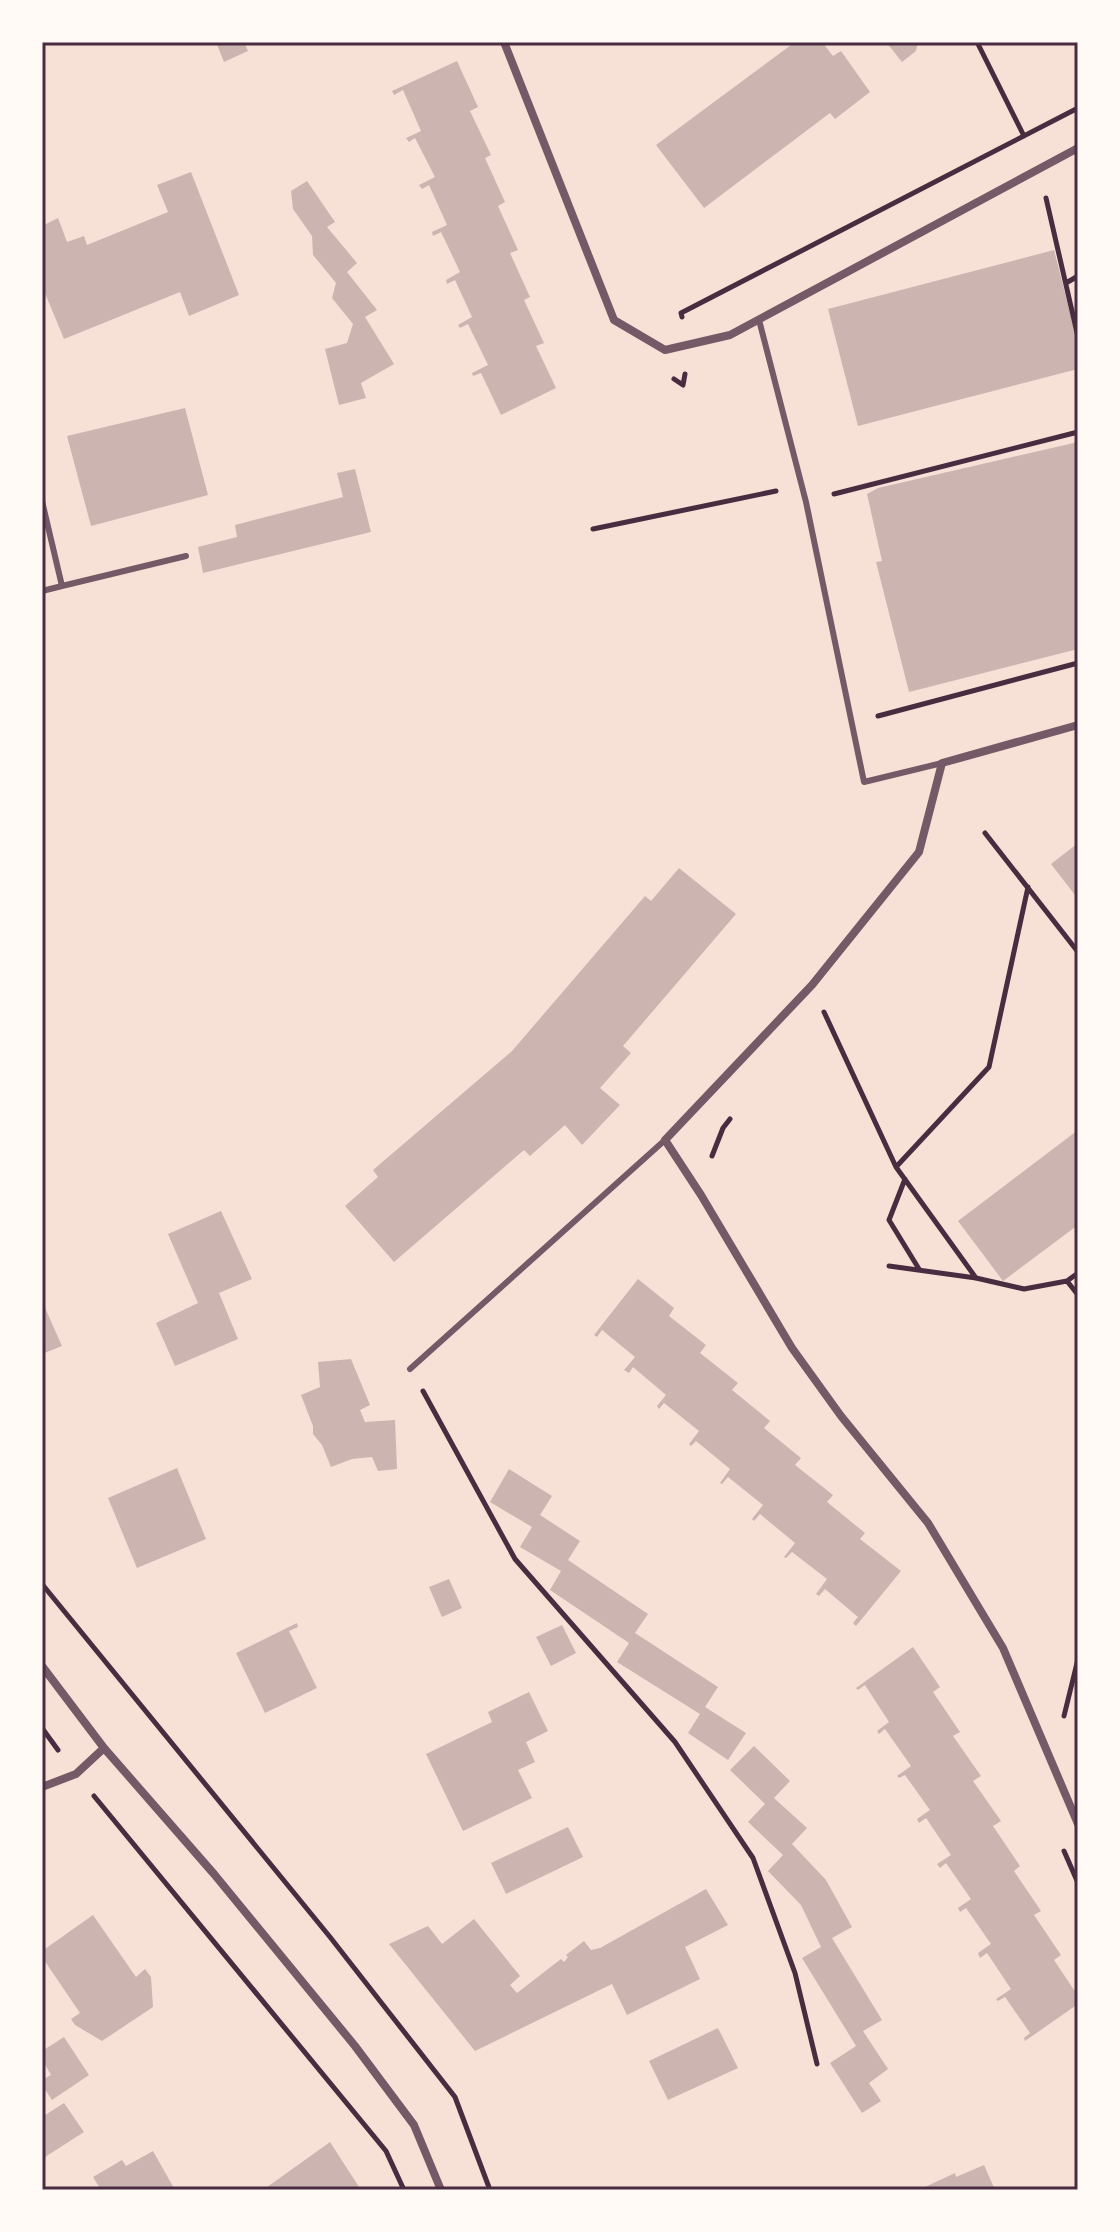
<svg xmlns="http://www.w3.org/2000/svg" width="1120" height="2232" font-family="'Exo 2',sans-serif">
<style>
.building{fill:#ccb4b1}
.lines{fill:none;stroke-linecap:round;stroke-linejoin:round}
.path{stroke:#4a2c40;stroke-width:5}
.service{stroke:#755966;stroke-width:6}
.minor{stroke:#755966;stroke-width:8}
.neatline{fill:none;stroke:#4a2c40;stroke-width:3}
</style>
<rect width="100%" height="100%" fill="#f7e1d7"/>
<!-- building -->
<path class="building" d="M216,42H244L248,51L224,62Z
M795,42H822L833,56L841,51L870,92L835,119L830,113L704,208L656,145Z
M886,42H918L916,51L902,62Z
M457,61L478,107L470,111L491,155L485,158L505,202L498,206L518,250L510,253L530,297L524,300L544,343L536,346L556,388L501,415L481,373L473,376L472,373L488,365L468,324L460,328L458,325L472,317L455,280L447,284L446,280L460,272L441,232L433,236L432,232L447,225L429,185L422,189L419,185L435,177L415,138L409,142L406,138L421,131L403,90L394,95L392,91Z
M191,172L239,295L189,316L180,292L64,339L42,286V226L58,218L67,242L84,236L87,245L168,212L157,185Z
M307,181L335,222L327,227L357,263L347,272L377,310L365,317L394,364L361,383L366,398L339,405L325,349L347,343L353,324L332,298L336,283L313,255L312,236L293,209L291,191Z
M1054,250L1078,344V369L858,426L828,309Z
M185,408L208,495L91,526L67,436Z
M1078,442V649L909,692L876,562L882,561L867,494L878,488Z
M355,469L371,532L203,573L198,547L237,537L235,525L343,497L337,473Z
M1078,843V899L1051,864Z
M679,868L736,914L623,1046L631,1053L600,1088L620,1105L582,1145L565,1125L530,1156L524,1150L394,1262L345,1206L378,1177L373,1170L512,1051L645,896L651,901Z
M1078,1130V1225L1003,1281L958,1221Z
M221,1211L252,1279L219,1293L238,1339L175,1366L156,1323L198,1303L168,1234Z
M638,1279L674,1308L669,1316L706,1345L700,1353L738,1383L732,1390L770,1421L764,1428L801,1458L795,1465L833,1495L827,1502L865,1533L860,1539L901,1571L856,1626L853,1623L858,1617L825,1589L819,1596L816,1594L827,1579L792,1552L786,1558L784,1557L795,1543L760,1514L754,1521L752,1519L763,1505L728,1477L722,1484L720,1483L730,1469L696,1441L691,1446L689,1444L699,1431L664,1403L659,1409L657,1406L666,1395L633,1367L629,1373L624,1370L635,1357L602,1330L597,1337L594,1335Z
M42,1301L62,1346L42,1354Z
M351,1359L370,1405L360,1410L365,1422L395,1420L397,1469L378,1471L372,1457L352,1459L331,1467L322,1445L313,1434V1426L301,1395L320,1387L318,1362Z
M177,1468L206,1539L137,1568L108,1498Z
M509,1469L552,1496L540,1515L580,1541L568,1560L648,1614L635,1633L718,1687L705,1707L746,1733L728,1760L688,1733L700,1714L617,1662L629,1643L550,1590L561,1571L520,1547L532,1527L490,1502Z
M449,1579L462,1608L442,1617L429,1587Z
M297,1623L298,1627L289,1631L317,1688L265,1713L236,1653Z
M562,1625L576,1653L551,1666L536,1637Z
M913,1647L940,1687L933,1692L960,1732L953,1736L981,1776L973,1781L1001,1821L993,1826L1020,1866L1014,1871L1041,1911L1034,1915L1061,1955L1054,1960L1078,1996V2004L1025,2041L1024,2038L1030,2033L1005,1997L998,2001L996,1999L1011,1989L987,1953L980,1958L978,1953L991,1944L966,1908L960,1912L958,1908L971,1899L946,1863L940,1868L937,1864L951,1855L926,1818L919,1823L917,1819L930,1810L905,1775L899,1778L897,1776L911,1766L885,1729L879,1734L877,1731L889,1722L865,1685L858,1690L856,1688Z
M529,1692L548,1731L526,1742L535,1762L518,1770L532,1798L463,1831L426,1754L492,1722L488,1712Z
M754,1746L790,1781L774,1798L807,1828L792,1844L826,1880L852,1927L832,1938L882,2020L863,2031L888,2069L869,2083L881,2101L862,2113L830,2063L856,2046L802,1958L821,1947L801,1905L768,1871L783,1855L748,1822L765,1804L730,1770Z
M568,1827L583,1857L506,1894L491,1863Z
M706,1889L728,1925L685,1947L700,1979L627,2015L612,1984L475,2051L389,1944L428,1926L442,1944L474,1919L520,1976L510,1985L517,1993L561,1959L564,1962L568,1957L566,1955L584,1941L591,1950L600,1948Z
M93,1915L136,1977L145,1969L151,1977L153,2007L102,2041L75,2025L71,2019L80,2013L42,1957V1951Z
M718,2028L738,2068L668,2100L649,2061Z
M64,2037L89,2075L52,2100L42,2085V2080L51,2075L42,2059V2051Z
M64,2103L84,2132L42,2159V2117Z
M330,2142L361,2190H263Z
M153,2151L175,2190H101L93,2177L122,2160L126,2166Z
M984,2165L995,2190H926L925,2187L955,2173L956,2177Z"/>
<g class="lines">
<!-- path -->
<path class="path" d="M977,42L1024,136
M1046,198L1078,337
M1066,283L1078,276
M682,317L681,313L1078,108
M674,379L683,385L685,374
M834,494L1078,432
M593,529L776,491
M878,716L1078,663
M985,833L1078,952
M824,1012L896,1167
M712,1156L723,1128L730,1119
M905,1179L889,1220L919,1269
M889,1266L976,1278L1024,1289L1067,1281L1078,1273
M976,1278L896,1167L989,1067L1028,887
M1067,1281L1078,1295
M423,1391L515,1559L675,1742L753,1858L795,1973L817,2064
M42,1584L330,1937L455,2097L490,2190
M1064,1716L1078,1659
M42,1728L58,1750
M94,1796L386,2151L404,2190
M1064,1851L1078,1883"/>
<!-- service -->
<path class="service" d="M759,320L806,502L864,782L942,763
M42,501L62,586L42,591
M62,586L186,556
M410,1369L665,1140"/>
<!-- minor -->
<path class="minor" d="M504,42L614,320L665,350L730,335L1078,148
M1078,725L942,763L919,852L812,985L665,1140L701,1195L792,1348L841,1416L928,1523L1003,1648L1078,1824
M42,1666L104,1748L214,1874L355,2046L414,2125L441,2190
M42,1787L76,1774L104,1748"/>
</g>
<!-- border -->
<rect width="1120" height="2232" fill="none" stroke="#fffaf5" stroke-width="88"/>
<rect x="44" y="44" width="1032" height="2144" class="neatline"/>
</svg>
